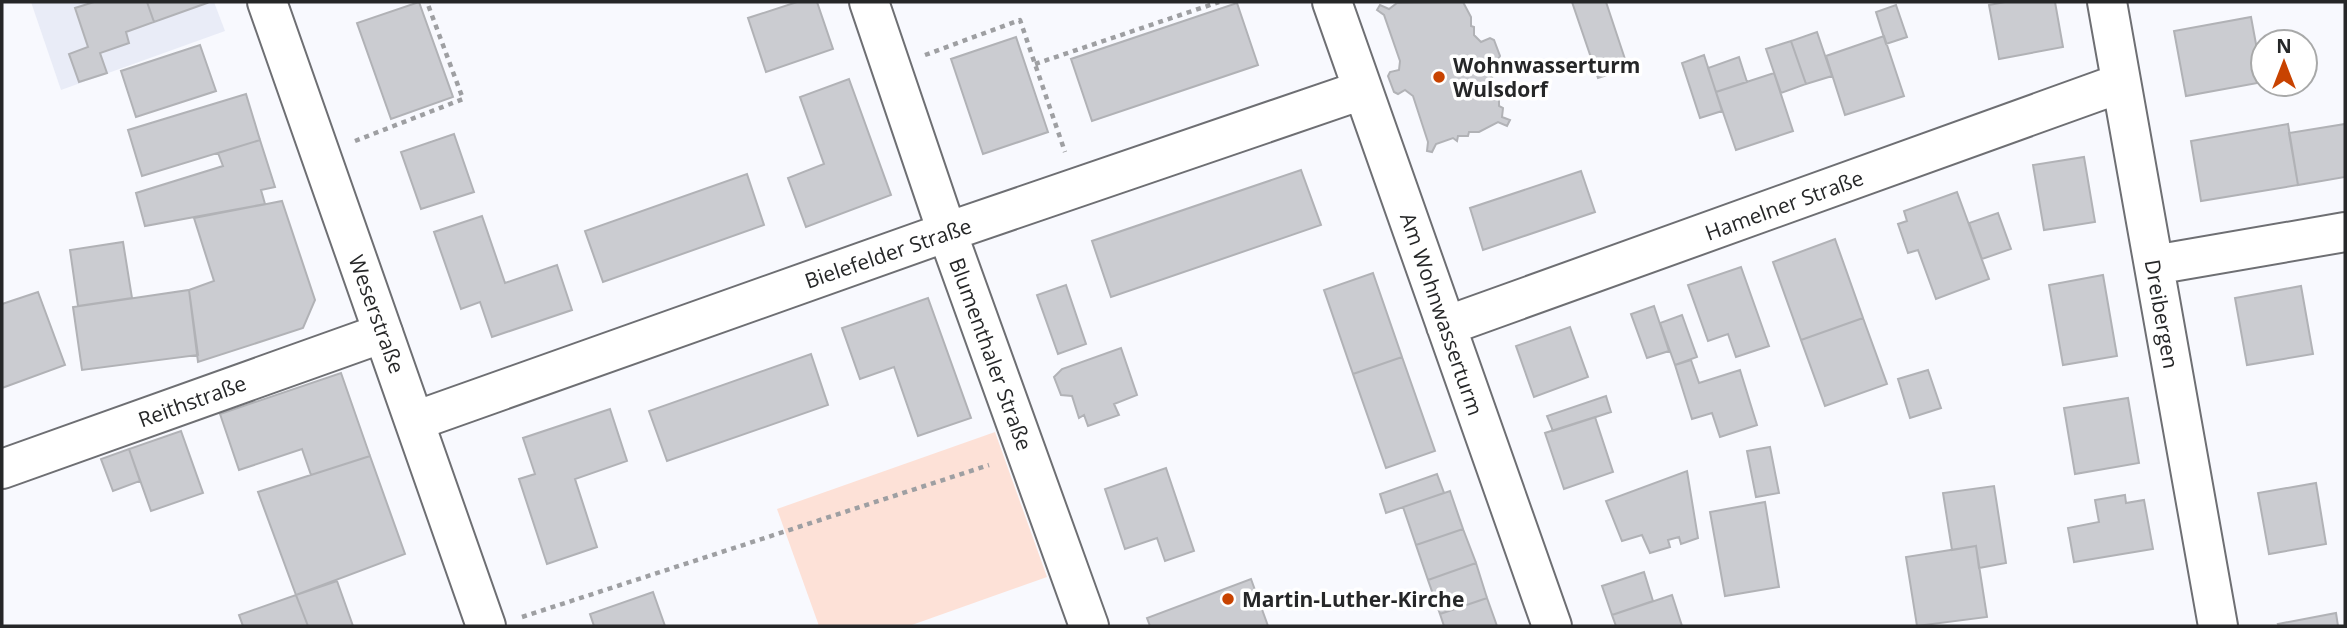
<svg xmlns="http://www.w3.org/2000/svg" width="2347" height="628" font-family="'Open Sans',sans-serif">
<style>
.built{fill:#e9ecf7}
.green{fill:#fde1d7}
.building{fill:#cbccd1;stroke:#b1b2b6;stroke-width:2}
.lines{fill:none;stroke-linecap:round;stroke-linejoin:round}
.minor-casing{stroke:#6e6f73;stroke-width:42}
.primary-casing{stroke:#6e6f73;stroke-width:42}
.path{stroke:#9e9fa2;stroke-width:4.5;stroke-dasharray:5 5;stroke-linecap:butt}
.minor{stroke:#fff;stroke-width:38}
.primary{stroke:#fff;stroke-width:38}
.poi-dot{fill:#c84301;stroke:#fff;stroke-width:2.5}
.labels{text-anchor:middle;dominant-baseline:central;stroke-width:7;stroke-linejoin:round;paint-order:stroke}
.poi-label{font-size:21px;font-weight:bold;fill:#262728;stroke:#fff;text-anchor:start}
.street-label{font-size:21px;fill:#262728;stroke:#fff}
</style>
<rect width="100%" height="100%" fill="#f8f9fe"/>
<!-- built -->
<path class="built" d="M31,2H214L225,31L61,90Z"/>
<!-- green -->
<path class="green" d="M995,432L1047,577L909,626H819L777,509Z"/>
<!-- building -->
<path class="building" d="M94,2H147L154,22L126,32L129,43L100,53L107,73L79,82L69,54L88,47L75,8Z
M147,2H206L207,3L154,22Z
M419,2L453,97L391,119L357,23Z
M797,2H817L833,49L766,72L748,18Z
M1463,2L1471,17V26L1474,27V35L1481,42L1490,38L1494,40L1500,56L1498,60L1488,62L1487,72L1493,79L1490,82L1496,89L1495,97L1499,99V106L1503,108L1502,117L1510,120L1507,126L1498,122L1479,132H1469L1468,136H1458L1457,141L1453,138L1436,144L1432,152L1427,151L1428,142L1413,96L1405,90L1398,94L1394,92L1388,76L1390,72L1399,70L1400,61L1384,15L1377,10L1380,5L1389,9L1397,3Z
M1572,2H1606L1628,68L1598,78Z
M2005,2H2055L2063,47L1999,59L1989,5Z
M1237,3L1258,65L1092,121L1071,59Z
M1896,5L1907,37L1886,44L1876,12Z
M2251,17L2263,82L2186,96L2174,31Z
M1817,32L1832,76L1806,84L1791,41Z
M1884,36L1904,96L1845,115L1826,56Z
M1016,37L1048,132L983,154L951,59Z
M1791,41L1806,84L1781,93L1766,49Z
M200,45L216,91L136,117L121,71Z
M1704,55L1722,111L1700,118L1682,63Z
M1739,57L1747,82L1716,92L1708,68Z
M1774,73L1793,131L1736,150L1716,92Z
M849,79L891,195L806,227L788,178L824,164L800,97Z
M246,94L260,140L142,176L128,130Z
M2288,124L2298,185L2201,201L2191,141Z
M2345,124V177L2298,185L2289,133Z
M454,134L474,192L421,209L401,152Z
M260,140L275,187L261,190L265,204L145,226L136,193L223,166L218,153Z
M2084,157L2095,222L2044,230L2033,165Z
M1301,170L1321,225L1111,297L1092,241Z
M1581,171L1595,212L1483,250L1470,208Z
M747,174L764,225L603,282L585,231Z
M1957,192L1989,279L1936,299L1918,250L1908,253L1898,224L1907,221L1904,211Z
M282,201L315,300L303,328L198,362L189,290L214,281L194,218Z
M1998,213L2011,249L1982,259L1969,223Z
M482,216L505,283L557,265L572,310L492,337L480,302L461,309L434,232Z
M1835,239L1863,318L1801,340L1773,262Z
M123,242L132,298L78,306L70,250Z
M1741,267L1769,346L1736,357L1728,334L1708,341L1688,285Z
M1373,273L1402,357L1353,374L1324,290Z
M2103,275L2117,356L2063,365L2049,285Z
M1066,285L1086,344L1058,354L1037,295Z
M2301,286L2313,354L2247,365L2235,298Z
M189,290L198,355L82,370L73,307Z
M38,292L65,365L2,388V304Z
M928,298L971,418L918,436L894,367L860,379L842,328Z
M1654,306L1669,351L1647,358L1631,314Z
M1682,315L1697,357L1675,365L1660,323Z
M1863,318L1887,384L1825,406L1801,340Z
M1570,327L1588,377L1534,397L1516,346Z
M1121,348L1137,395L1114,404L1119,415L1088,426L1084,415L1079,418L1072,396L1061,395L1054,377L1062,369Z
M811,354L828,405L667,461L649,411Z
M1402,357L1435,451L1386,468L1353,374Z
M1691,360L1699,383L1740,370L1757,425L1720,437L1712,413L1692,419L1675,365Z
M1928,370L1941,408L1910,418L1898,379Z
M341,373L370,456L311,475L302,449L239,470L220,414Z
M1606,396L1611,412L1553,431L1547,416Z
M2128,398L2139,463L2075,474L2064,408Z
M610,409L627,461L575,479L597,547L547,564L519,479L535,474L523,438Z
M1595,417L1613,472L1564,489L1545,433Z
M181,431L203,493L151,511L129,449Z
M1770,447L1779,493L1756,497L1747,451Z
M129,449L140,481L113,491L101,459Z
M370,456L405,554L296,595L258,492Z
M1166,468L1194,551L1165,561L1157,538L1125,549L1105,489Z
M1687,471L1698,538L1681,544L1679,537L1668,540L1670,547L1650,553L1642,535L1622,541L1606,501Z
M1437,474L1444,493L1386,513L1380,494Z
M2316,483L2326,544L2269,554L2258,493Z
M1994,486L2006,563L1979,568L1976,546L1952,550L1943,493Z
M1450,491L1463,529L1416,545L1403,507Z
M2125,495L2126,503L2144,500L2153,549L2074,562L2068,528L2099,522L2095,500Z
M1765,502L1779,587L1725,596L1710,512Z
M1463,529L1476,563L1428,580L1416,545Z
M1976,546L1987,617L1917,626L1906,557Z
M1476,563L1487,598L1440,614L1428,580Z
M1644,572L1653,601L1612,615L1602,586Z
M1251,579L1268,626H1150L1147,618Z
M337,581L353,626H308L296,595Z
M653,592L665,626H594L590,614Z
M296,595L308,626H243L239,615Z
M1672,595L1682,626H1616L1612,615Z
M1487,598L1497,626H1444L1440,614Z
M2336,613L2338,626H2279L2278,624Z"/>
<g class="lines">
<!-- minor casing -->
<g class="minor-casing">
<path id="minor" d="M869,2L947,232L1089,626
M1332,2L1552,626
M2107,2L2218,626
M2154,265L2345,232
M1446,326L2121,83
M415,421L947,232L1362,90
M2,469L383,333"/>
</g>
<!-- primary casing -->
<g class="primary-casing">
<path id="primary" d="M267,2L486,626"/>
</g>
<!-- path -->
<path class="path" d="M925,55L1020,20L1065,152
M1035,64L1219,2
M355,141L463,99L427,2
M522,617L989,465"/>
<!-- minor -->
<use href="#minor" class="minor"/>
<!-- primary -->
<use href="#primary" class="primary"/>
</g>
<!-- markers -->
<g class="poi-dot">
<circle cx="1439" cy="77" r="7"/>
<circle cx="1228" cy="599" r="7"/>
</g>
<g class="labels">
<!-- poi labels -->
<g class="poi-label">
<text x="1453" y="65">Wohnwasserturm<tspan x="1453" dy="24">Wulsdorf</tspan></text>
<text x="1242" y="599">Martin-Luther-Kirche</text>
</g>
<!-- street labels -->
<g class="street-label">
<text transform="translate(1784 205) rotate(-20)">Hamelner Straße</text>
<text transform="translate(888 253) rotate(-19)">Bielefelder Straße</text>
<text transform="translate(377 314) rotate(70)">Weserstraße</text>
<text transform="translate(1442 314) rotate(71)">Am Wohnwasserturm</text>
<text transform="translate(2162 314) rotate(80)">Dreibergen</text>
<text transform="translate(991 354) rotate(70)">Blumenthaler Straße</text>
<text transform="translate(192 401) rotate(-20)">Reithstraße</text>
</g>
</g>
<!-- border -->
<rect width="2347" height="628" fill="none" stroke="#262728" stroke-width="7"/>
<!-- north arrow -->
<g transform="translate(2284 63)"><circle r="33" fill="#ffffff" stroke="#a8a9a9" stroke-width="2"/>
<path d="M0-5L12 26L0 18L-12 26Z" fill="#c84301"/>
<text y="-10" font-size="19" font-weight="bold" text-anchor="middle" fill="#262728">N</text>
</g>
</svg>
